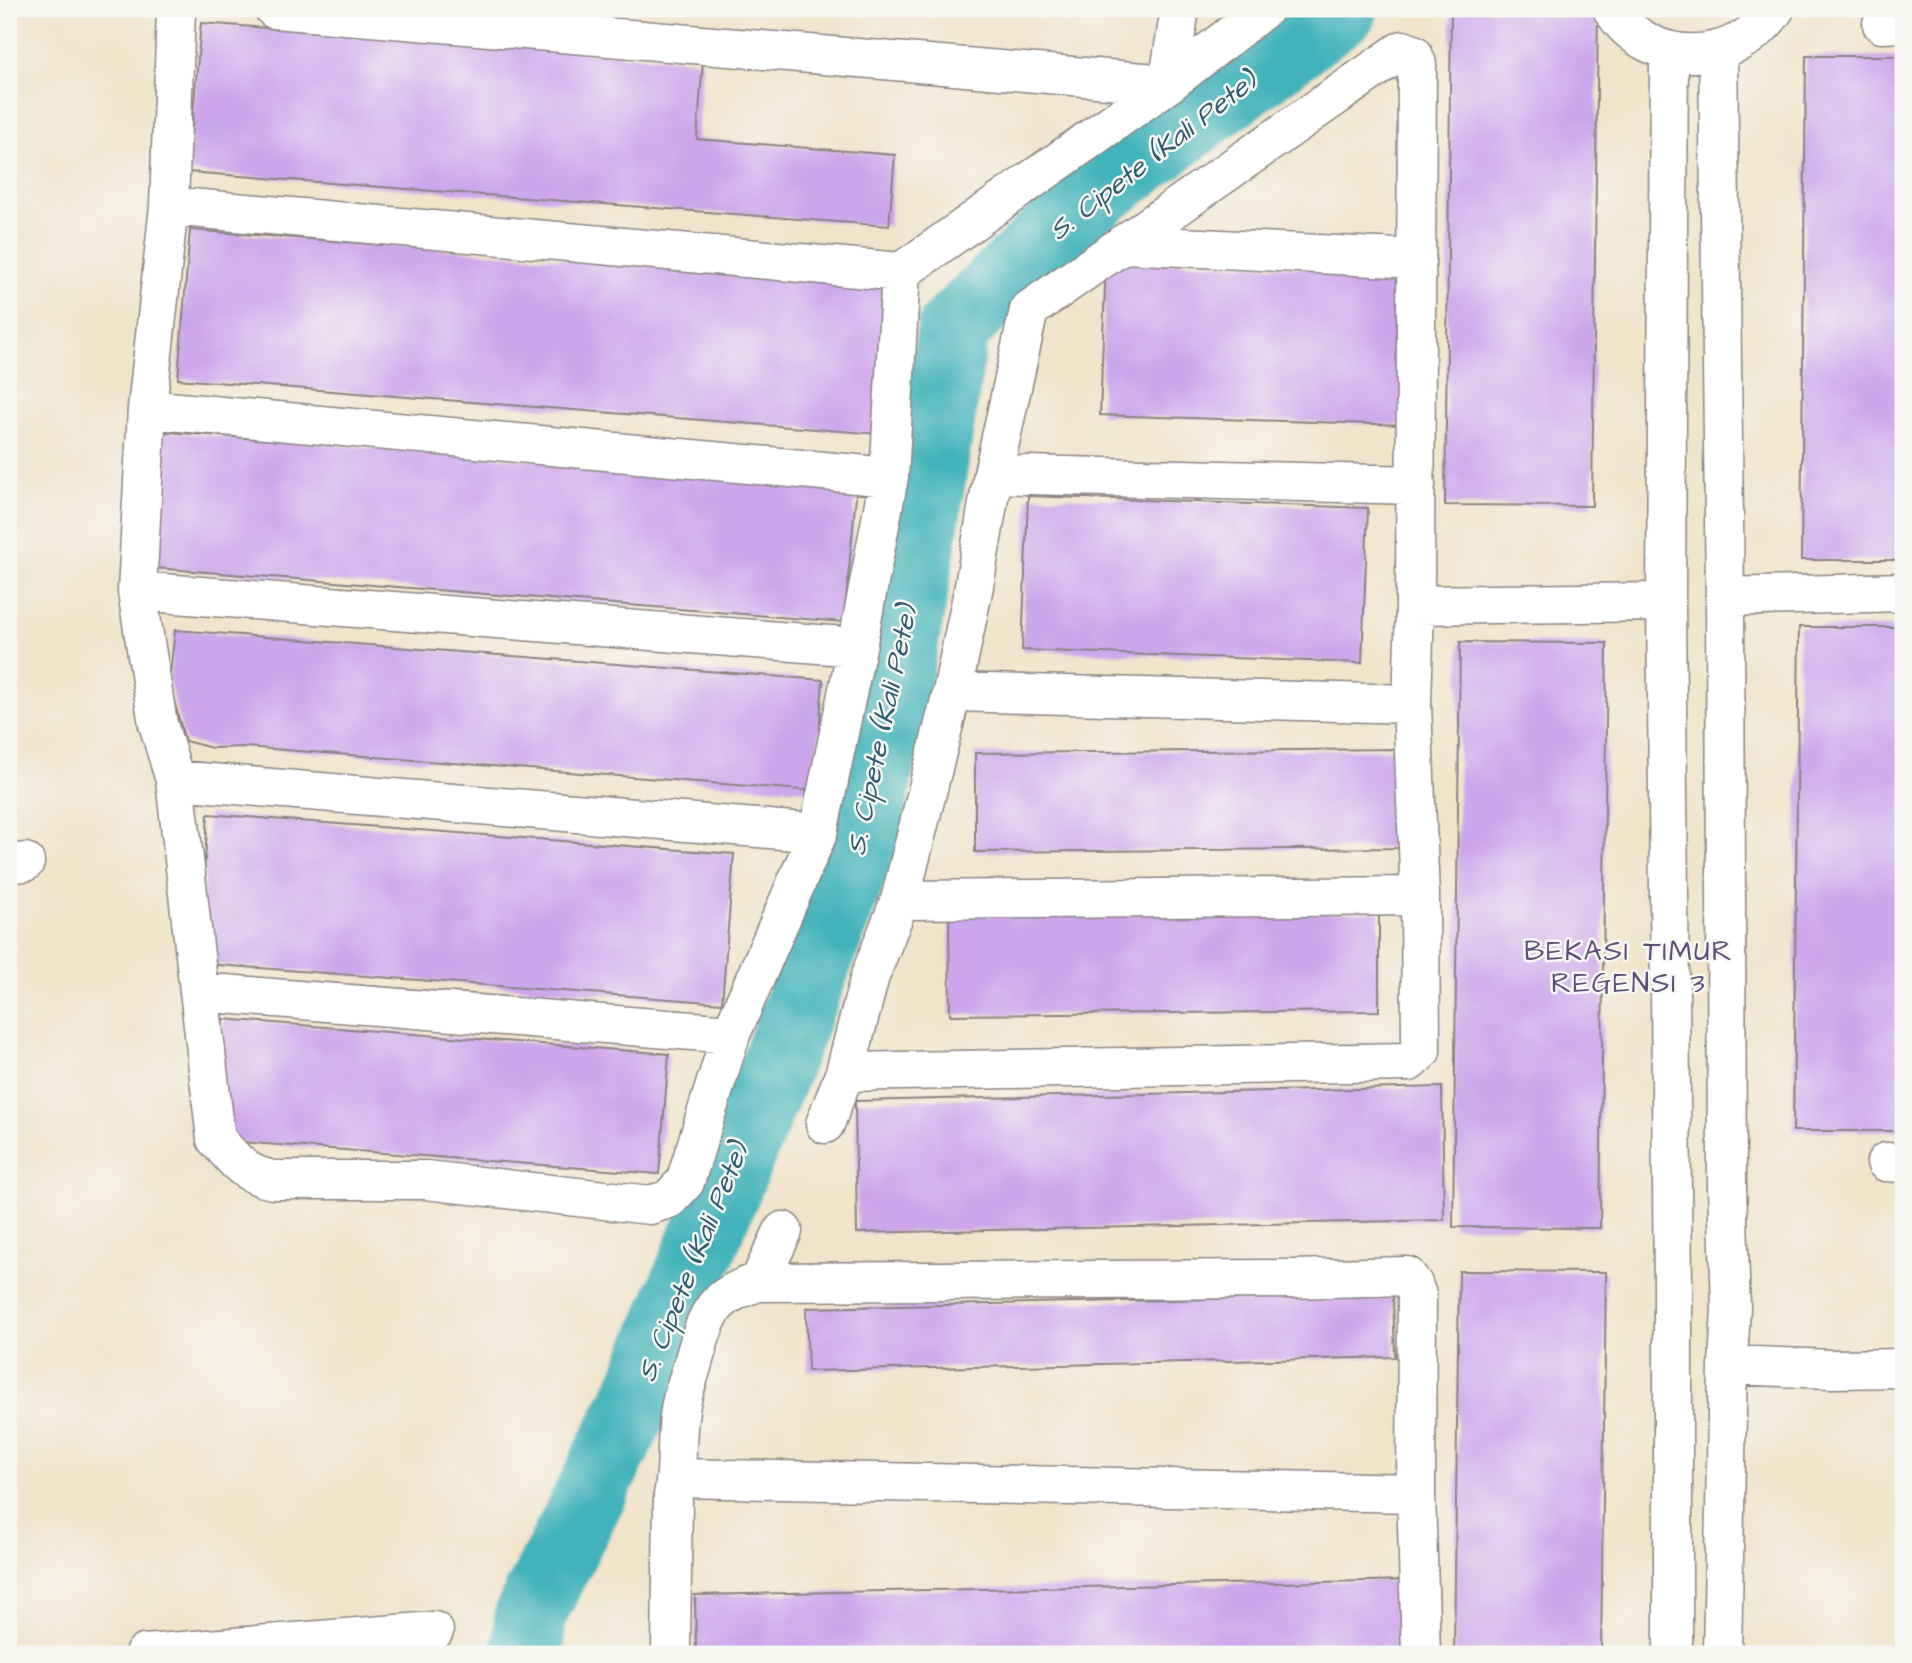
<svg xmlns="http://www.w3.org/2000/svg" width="1912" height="1663" font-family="'Architects Daughter',sans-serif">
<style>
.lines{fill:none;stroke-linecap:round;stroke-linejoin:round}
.river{stroke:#43b3ba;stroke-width:72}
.building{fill:#cda6eb}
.minor-casing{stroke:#8a8382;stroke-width:41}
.minor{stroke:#fff;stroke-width:38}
.labels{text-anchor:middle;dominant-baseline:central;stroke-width:5;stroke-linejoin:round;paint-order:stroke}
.water-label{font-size:28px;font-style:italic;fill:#2f5c6e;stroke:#f6f6f2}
.neighbourhood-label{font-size:28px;letter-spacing:2px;fill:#5e5079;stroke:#f6f6f2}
</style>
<rect width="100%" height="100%" fill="#f6f6f2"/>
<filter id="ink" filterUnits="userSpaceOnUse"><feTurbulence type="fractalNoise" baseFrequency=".0143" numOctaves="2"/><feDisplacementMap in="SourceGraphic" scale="14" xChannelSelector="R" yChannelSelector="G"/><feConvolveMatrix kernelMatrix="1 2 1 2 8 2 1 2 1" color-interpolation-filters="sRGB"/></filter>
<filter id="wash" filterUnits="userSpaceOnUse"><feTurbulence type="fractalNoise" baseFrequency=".00686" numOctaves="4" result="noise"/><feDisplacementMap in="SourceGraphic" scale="28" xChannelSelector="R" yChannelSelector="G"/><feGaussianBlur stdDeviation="1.57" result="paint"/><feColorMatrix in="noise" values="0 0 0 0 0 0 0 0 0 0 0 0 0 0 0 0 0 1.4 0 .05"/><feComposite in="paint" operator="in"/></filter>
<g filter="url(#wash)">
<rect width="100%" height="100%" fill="#f1e4ca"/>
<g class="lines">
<!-- river -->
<path class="river" d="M528,1654L530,1615L642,1391L777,1063L865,836L914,584L953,329L1083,204L1342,9"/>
</g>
<g id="blocks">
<!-- building -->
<path class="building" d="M1451,9H1598L1592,506L1445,505Z
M201,23L703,61L697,139L895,155L889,226L188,172Z
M1806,56H1903V560H1801Z
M190,230L891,284L879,434L178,379Z
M1106,260L1410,271L1403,425L1100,415Z
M156,431L857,485L844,622L143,567Z
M1028,496L1368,508L1362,663L1022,650Z
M1799,627H1903V1131H1793Z
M175,630L823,680L815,791L245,747L212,748L185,741L169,682Z
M1460,642L1607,643L1600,1228L1453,1227Z
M1404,749V848L975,852V753Z
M208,814L734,854L722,1003L205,964L203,893Z
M1379,912V1011L950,1015L949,915Z
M223,1019L669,1054L659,1174L228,1141L216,1074Z
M1442,1087L1444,1220L857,1233L855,1101Z
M1459,1271L1606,1272L1601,1654H1454Z
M1393,1295L1395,1357L808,1371L806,1308Z
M1412,1580L1413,1654H696L695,1595Z"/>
</g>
</g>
<g filter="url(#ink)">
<use href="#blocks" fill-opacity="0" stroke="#8a8382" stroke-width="2"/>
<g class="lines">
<!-- minor casing -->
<g class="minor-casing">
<path id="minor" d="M176,9L169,206L147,409L137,591L158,724L175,780L216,1139C236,1161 243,1174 273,1180H426L650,1205L669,1199L685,1182L731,1034L818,833L857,647L889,477L901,272L1168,84L1264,9
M274,9L1168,84L1180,9
M1612,9C1649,69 1737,67 1775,9
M1882,24L1903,23
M1669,52L1666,602L1673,1287V1654
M1718,52L1725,597L1727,1186L1731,1308L1728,1365L1722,1654
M169,206L901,272
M1123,244L1416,259
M147,409L889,477
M993,474L1416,485
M137,591L857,647
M1725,597L1903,592
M952,692L1412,704
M175,780L818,833
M9,864L25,862
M900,900L1420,896
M199,992L731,1034
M845,1072L870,976L900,900L952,692L974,586L993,474L1029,310L1399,52L1403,50L1413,54L1417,64L1415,605L1666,602
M825,1124L845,1072L1409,1062L1421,1051L1420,896L1412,704L1415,605
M1886,1162L1903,1163
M759,1282L783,1231
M1728,1365L1831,1369L1903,1368
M677,1478L1416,1493
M144,1654L434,1631
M671,1654L673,1495C679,1467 675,1438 680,1410C682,1394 689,1378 693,1363C706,1318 709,1296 759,1282L1289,1279L1407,1276L1413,1284L1417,1295L1416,1493L1421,1654"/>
</g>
<!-- minor -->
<use href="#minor" class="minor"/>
</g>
</g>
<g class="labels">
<!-- water labels -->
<g class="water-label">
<text transform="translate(1153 156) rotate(-38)">S. Cipete (Kali Pete)</text>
<text transform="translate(882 730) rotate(-78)">S. Cipete (Kali Pete)</text>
<text transform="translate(693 1262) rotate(-68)">S. Cipete (Kali Pete)</text>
</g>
<!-- neighbourhood labels -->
<g class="neighbourhood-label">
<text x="1629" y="951">BEKASI TIMUR<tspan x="1629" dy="32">REGENSI 3</tspan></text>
</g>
</g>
<!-- margin -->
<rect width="1912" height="1663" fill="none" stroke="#f6f6f2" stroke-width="35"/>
</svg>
